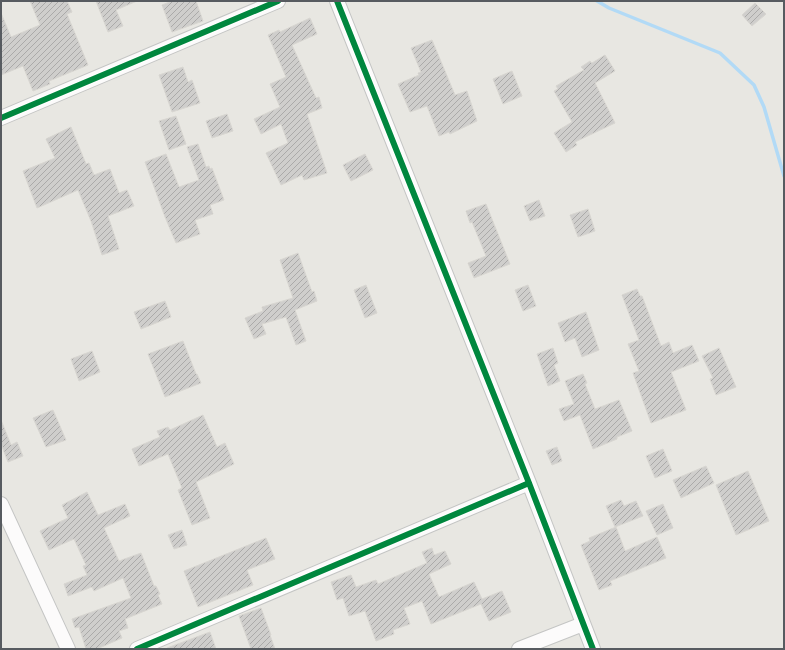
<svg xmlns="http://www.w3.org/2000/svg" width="785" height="650" font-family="Barlow,sans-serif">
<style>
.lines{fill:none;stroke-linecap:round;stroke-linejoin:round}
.stream{stroke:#b2daf6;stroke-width:3.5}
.building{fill:url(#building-hatch);stroke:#d8d6d1}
.minor-casing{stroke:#c4c5c4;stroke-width:16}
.minor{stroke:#fcfbfb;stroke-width:14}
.cycleway-casing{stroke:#fff;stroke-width:8}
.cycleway{stroke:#00873e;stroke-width:6}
</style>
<defs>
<pattern id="building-hatch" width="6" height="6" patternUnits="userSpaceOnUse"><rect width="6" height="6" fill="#cfcecc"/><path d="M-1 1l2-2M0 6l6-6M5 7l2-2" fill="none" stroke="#abaaa9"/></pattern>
</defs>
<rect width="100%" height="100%" fill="#e8e7e2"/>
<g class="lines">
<!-- stream -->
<path class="stream" d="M597,1L609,8L720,53L754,85L764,107L784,176"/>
</g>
<!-- building -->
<path class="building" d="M30,1H67L72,12L67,14L88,65L49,81L50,84L33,91L23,66L1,75V13L11,37L40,25Z
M96,1H137L116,10L123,26L108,32Z
M172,1H196L203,21L172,32L162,5Z
M755,3L766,14L752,26L742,15Z
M310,18L317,34L292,45L316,98L319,97L322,108L307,114L327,173L304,180L302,175L281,185L266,153L288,143L281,124L261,134L254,119L280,107L270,84L286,77L268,35L279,30L280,32Z
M432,40L455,95L467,91L477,121L450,134L449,132L439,136L427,106L410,112L398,84L419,75L418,73L421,72L411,48Z
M605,55L615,71L595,83L615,123L575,142L577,145L566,152L554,133L572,122L554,91L558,89L556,86L584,70L581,67L590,61L592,63Z
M183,67L188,82L192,80L200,103L172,112L159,75Z
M512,71L522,96L503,104L493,79Z
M227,114L233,131L212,138L206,121Z
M176,116L186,144L169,150L159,121Z
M71,127L86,164L89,163L94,175L110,169L119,193L127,190L134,206L108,216L119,249L102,255L91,221L78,190L37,208L23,171L55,158L46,139Z
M198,144L206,167L209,166L210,169L212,168L224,200L210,205L213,214L195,220L200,234L176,243L165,217L145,162L166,154L179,187L199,180L187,147Z
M365,154L373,170L351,181L343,165Z
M539,200L545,216L530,221L524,206Z
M486,204L510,264L474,278L468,263L486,256L472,222L470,223L466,211Z
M588,209L595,231L578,237L570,215Z
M298,253L312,292L314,291L317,301L295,310L306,341L296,345L286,317L262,324L266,334L254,339L245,318L263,311L262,307L293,298L280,260Z
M366,285L377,313L365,318L354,290Z
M528,285L536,306L523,311L515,290Z
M637,289L640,296H642L661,346L669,342L673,353L692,345L699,361L671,372L686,410L651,423L633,373L639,371L628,344L639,340L622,295Z
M165,301L171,317L141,329L134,312Z
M586,312L599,350L582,357L575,338L565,342L558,323Z
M183,341L196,374H197L201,383L165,397L148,354Z
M553,348L558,363L554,365L560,381L548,386L537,354Z
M719,348L736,387L716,395L710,379L713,378L702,356Z
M92,351L100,372L79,381L71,359Z
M583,374L587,383L585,384L595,409L619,400L632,431L617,437V439L593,449L580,415L564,421L559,409L574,404L565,381Z
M53,410L66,440L46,447L33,418Z
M203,415L217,447L225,443L234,464L196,482L210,518L192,525L178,490L182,488L168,454L139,466L132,449L160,437L157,431L168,427L170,430Z
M1,420L11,445L17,442L23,456L8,462L1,444Z
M557,447L562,461L552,465L546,451Z
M663,449L672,471L655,478L646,456Z
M706,466L714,483L681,498L673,480Z
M748,471L769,521L736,535L716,485Z
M87,492L98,515L125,504L130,516L104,528L119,561L141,553L154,586H156L160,594L158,595L162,604L125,619L128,628L119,631L122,638L97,649H86L79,627L75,628L72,619L131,598L123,578L94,591L92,587L68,596L64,584L87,575L83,566L86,565L74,539L49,550L40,531L68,518L62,505Z
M621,500L624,506L636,501L643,516L615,527L606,506Z
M663,504L673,528L657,535L646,511Z
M616,527L625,551L657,537L666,558L610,581L612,585L599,590L581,545L590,541L589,538Z
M182,530L187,545L174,549L168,535Z
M266,538L275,559L247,570L253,585L198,607L184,571Z
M432,548L434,555L445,551L451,564L429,574L439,597L474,582L482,599L502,591L511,612L489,621L481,604L431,624L422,601L404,608L410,624L393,630L394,634L376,641L365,611L349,616L343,598L337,600L331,582L351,575L356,587L376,580L378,584L427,563L422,552Z
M261,608L271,635H270L275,649H251L239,616Z
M210,632L216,649H168L167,648Z"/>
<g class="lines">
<!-- minor casing -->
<g class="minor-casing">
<path id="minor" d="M337,1L529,483L593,649
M1,118L278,1
M1,504L68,649
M137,649L529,483
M519,649L583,624"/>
</g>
<!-- minor -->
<use href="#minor" class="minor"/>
<!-- cycleway casing -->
<g class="cycleway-casing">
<path id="cycleway" d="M337,1L529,483L593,649
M1,118L278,1
M137,649L529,483"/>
</g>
<!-- cycleway -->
<use href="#cycleway" class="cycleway"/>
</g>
<!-- border -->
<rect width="785" height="650" fill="none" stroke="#575b60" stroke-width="4"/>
</svg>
